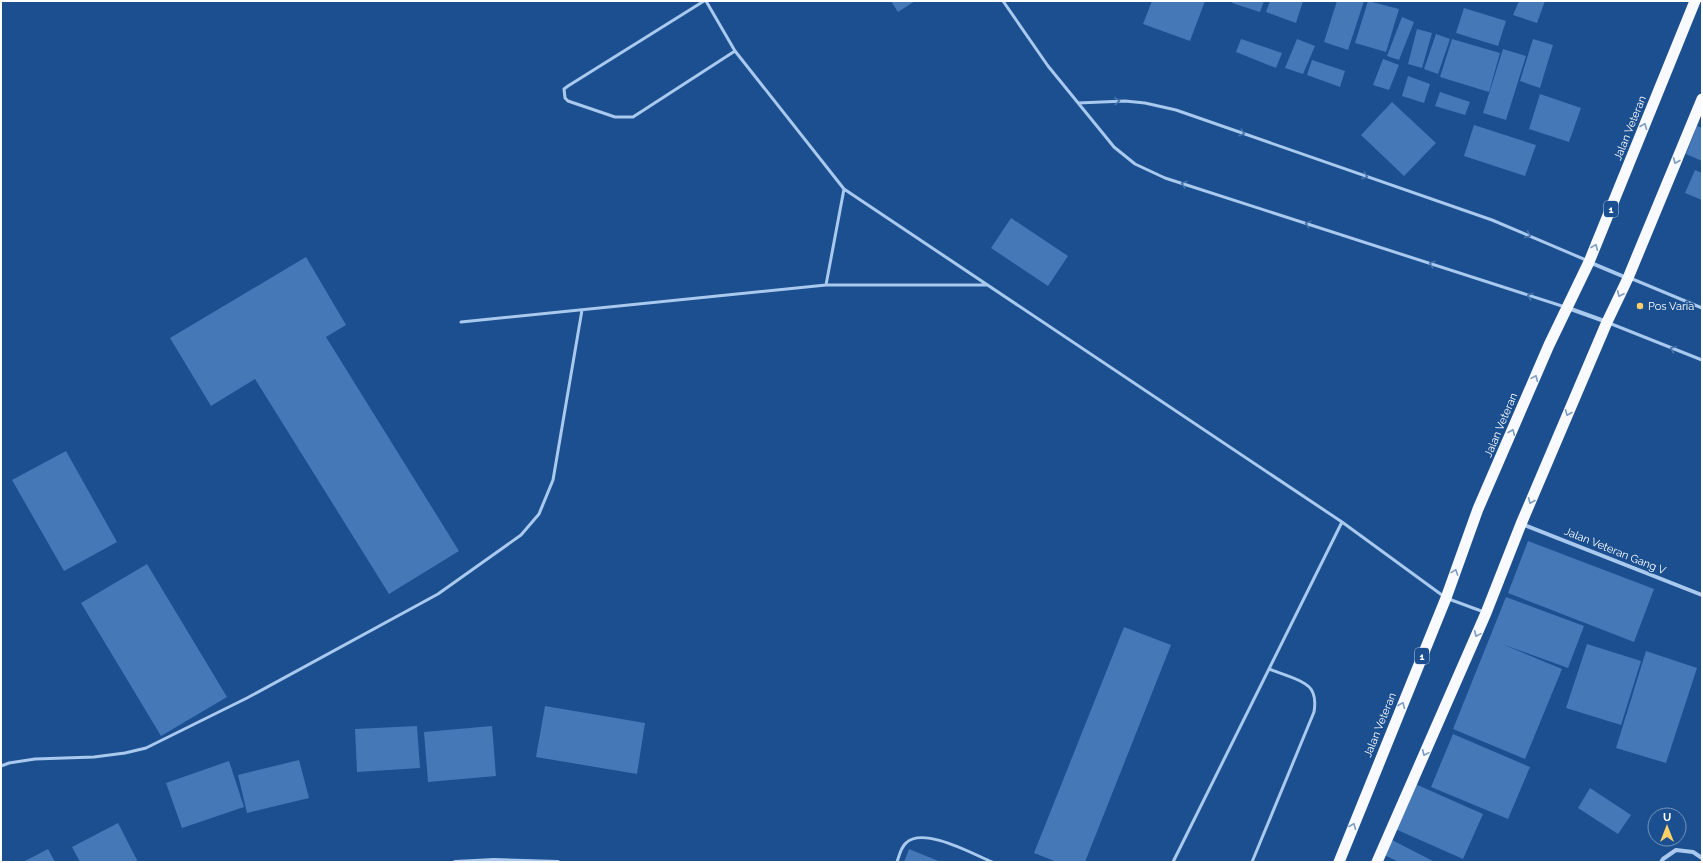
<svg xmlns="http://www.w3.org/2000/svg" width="1703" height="863" font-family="Raleway,sans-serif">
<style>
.building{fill:#4478b7}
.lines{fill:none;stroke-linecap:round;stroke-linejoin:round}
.service{stroke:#a9c9ee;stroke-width:3}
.minor{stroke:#a9c9ee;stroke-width:4}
.trunk{stroke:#f8faff;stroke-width:11}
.oneway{stroke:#4674ac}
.oneway2{stroke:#7e9cc1}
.poi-dot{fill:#ffd166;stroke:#1b4f8f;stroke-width:1.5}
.labels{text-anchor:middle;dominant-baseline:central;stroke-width:3;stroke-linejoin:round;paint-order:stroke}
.shield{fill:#1b4f8f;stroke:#bbcadd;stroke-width:1}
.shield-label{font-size:10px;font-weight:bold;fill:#fff}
.street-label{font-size:11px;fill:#fff;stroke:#1b4f8f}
.poi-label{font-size:11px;fill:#fff;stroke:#1b4f8f;text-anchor:start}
</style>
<rect width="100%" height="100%" fill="#1b4f8f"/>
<!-- building -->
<path class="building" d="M891,1H915L898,12Z
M1152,1H1205L1190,41L1143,24Z
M1233,1H1264L1260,12L1232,3Z
M1270,1H1303L1296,23L1266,12Z
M1337,1H1364L1348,50L1324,42Z
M1368,1L1399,9L1386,52L1355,43Z
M1519,1H1545L1537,23L1513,15Z
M1464,8L1506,21L1498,46L1456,33Z
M1402,17L1414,22L1399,60L1387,56Z
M1417,29L1432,33L1422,68L1408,64Z
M1436,34L1450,39L1438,74L1424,69Z
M1241,39L1282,53L1276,68L1236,52Z
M1297,39L1315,46L1303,74L1285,68Z
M1452,39L1500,53L1489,92L1440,77Z
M1533,39L1553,45L1540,88L1520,81Z
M1503,49L1526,56L1506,120L1483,113Z
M1383,59L1399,65L1389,90L1373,85Z
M1312,60L1345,71L1340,87L1307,75Z
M1408,76L1430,84L1424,103L1402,96Z
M1440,92L1470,102L1465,115L1435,106Z
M1540,94L1581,108L1569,142L1529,129Z
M1392,102L1436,143L1404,176L1361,135Z
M1474,125L1536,145L1525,176L1464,156Z
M1697,126L1702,128V161L1686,154Z
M1695,170L1702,173V200L1685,193Z
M1011,218L1068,256L1048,286L991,248Z
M306,257L346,325L326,337L459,551L389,594L255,379L211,406L170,338Z
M66,451L117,542L64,571L12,480Z
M1528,541L1654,589L1634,642L1508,593Z
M147,564L227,697L161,736L81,603Z
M1506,597L1584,626L1568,668L1502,644L1562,669L1525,759L1453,729Z
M1124,627L1171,645L1085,862H1057L1034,853Z
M1587,644L1641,661L1621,725L1566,708Z
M1646,651L1697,668L1666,763L1616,748Z
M545,706L645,723L637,774L536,757Z
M417,726L420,768L357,772L355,729Z
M492,726L496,776L428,782L424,732Z
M1453,734L1530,767L1508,819L1431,787Z
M299,760L309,798L247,813L238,775Z
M229,761L244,807L182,828L166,783Z
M1413,783L1483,814L1463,859L1393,828Z
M1590,788L1631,815L1618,834L1578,808Z
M118,823L138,862H80L72,847Z
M1390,839L1435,862H1399L1382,854Z
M48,849L55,862H23Z
M909,849L941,862H904Z"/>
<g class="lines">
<!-- service -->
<path class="service" d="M704,1L568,86L564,89L565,98L568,101L615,117H633L735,51
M706,1L735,51L844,189L1342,522L1446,598L1484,612
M1003,1L1048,66L1114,147L1135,164L1165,178L1565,307
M1078,103L1125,101L1145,103L1176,110L1492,220L1586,260
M1630,278L1702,308
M826,285L844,189
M461,322L826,285H987
M1609,323L1702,360
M1,766L9,763L35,759L94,757L125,753L146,748L247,698L438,594L521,535L539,514L553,480L582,310
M897,862C899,856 901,847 906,843C923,826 973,854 992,862
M1173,862L1342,522
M1252,862L1314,712C1315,706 1316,700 1313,693C1310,681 1281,674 1269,669"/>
<!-- minor -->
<path class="minor" d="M1589,262L1627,278
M1568,308L1607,322
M1522,524L1702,595
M455,862L494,860L558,862
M1661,862L1663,859L1676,850L1693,852L1702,858"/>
<!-- trunk -->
<path class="trunk" d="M1339,862L1446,598L1478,509L1549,345L1589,262L1695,1
M1377,862L1486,613L1521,524L1607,322L1628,278L1702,99"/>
</g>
<!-- one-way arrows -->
<defs><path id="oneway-chevron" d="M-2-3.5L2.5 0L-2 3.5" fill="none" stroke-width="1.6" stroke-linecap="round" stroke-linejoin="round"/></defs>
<g class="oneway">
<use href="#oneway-chevron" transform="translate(1117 101) rotate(-2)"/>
<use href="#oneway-chevron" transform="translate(1242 133) rotate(19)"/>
<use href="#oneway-chevron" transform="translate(1365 176) rotate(19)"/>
<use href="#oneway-chevron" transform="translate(1184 184) rotate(-162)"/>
<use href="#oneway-chevron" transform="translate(1308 224) rotate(-162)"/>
<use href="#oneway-chevron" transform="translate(1528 235) rotate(23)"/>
<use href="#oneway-chevron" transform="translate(1432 264) rotate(-162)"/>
<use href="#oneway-chevron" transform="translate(1530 296) rotate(-162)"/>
<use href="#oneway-chevron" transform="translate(1673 349) rotate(-158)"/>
</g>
<g class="oneway2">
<use href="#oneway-chevron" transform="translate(1644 126) rotate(-68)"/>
<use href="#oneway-chevron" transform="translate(1676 161) rotate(113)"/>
<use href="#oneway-chevron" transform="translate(1595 247) rotate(-68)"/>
<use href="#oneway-chevron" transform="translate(1620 294) rotate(115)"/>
<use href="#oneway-chevron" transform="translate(1535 378) rotate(-66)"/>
<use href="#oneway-chevron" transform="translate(1568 413) rotate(113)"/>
<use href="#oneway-chevron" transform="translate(1512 432) rotate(-67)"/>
<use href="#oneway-chevron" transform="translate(1531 501) rotate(113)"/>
<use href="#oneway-chevron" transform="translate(1455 572) rotate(-70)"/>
<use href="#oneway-chevron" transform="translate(1477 634) rotate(114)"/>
<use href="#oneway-chevron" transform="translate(1402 705) rotate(-68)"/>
<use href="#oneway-chevron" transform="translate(1425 753) rotate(114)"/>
<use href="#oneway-chevron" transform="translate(1353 826) rotate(-68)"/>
</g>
<!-- markers -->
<circle class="poi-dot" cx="1640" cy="306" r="4"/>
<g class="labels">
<!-- shield labels -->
<g class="shield">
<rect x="1604" y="201" width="14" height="16" rx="3"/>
<rect x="1415" y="648" width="14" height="16" rx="3"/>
</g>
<g class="shield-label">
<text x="1611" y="209">1</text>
<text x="1422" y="656">1</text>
</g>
<!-- street labels -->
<g class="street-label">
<text transform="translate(1630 128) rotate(-68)">Jalan Veteran</text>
<text transform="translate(1501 425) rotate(-67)">Jalan Veteran</text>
<text transform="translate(1615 551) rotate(22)">Jalan Veteran Gang V</text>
<text transform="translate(1380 725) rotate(-68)">Jalan Veteran</text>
</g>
<!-- poi labels -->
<g class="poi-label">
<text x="1648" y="306">Pos Varia</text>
</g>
</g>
<!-- border -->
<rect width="1703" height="863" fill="none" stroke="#ffffff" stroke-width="4"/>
<!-- north arrow -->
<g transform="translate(1667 827)"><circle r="19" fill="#1b4f8f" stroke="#7695bc"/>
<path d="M0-3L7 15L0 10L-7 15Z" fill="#ffd166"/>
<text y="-6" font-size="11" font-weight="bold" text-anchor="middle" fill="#ffffff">U</text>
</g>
</svg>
